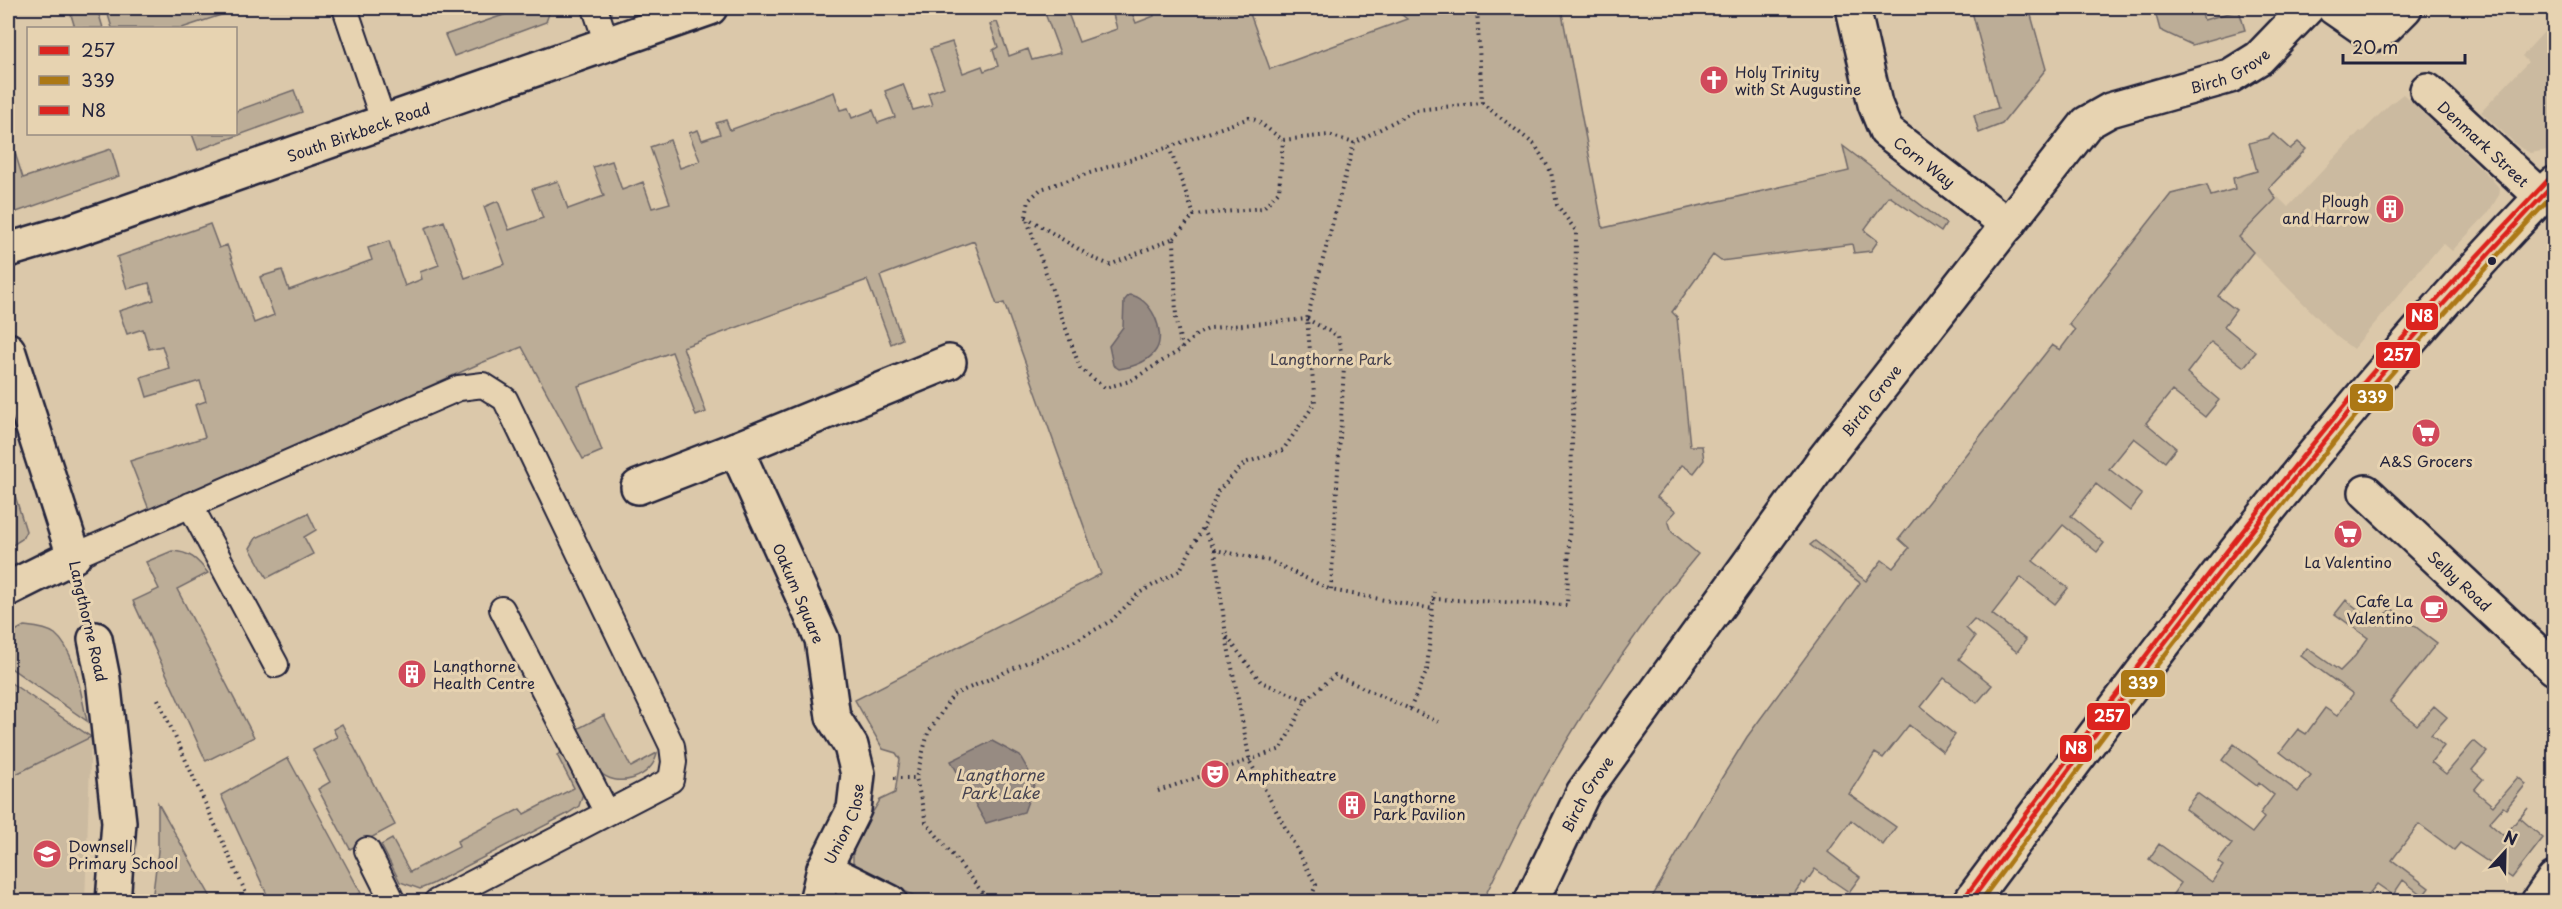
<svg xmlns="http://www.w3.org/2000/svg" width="2562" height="909" font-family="'Playpen Sans',sans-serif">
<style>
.built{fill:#cbbaa0}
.green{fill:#bcad97;stroke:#6f6869;stroke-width:1.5}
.water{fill:#978b82;stroke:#686166;stroke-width:1.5}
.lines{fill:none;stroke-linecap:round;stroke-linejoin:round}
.lane-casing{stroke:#22223b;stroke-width:28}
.street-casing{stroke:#22223b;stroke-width:38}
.secondary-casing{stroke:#22223b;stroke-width:38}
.path{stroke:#22223b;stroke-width:4;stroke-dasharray:1.5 4.5;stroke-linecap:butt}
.lane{stroke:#e7d3b1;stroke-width:24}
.street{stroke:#e7d3b1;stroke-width:33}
.secondary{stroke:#e7d3b1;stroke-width:33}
.bus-1-casing{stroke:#e7d3b1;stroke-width:9}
.bus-2-casing{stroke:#e7d3b1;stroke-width:9}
.bus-3-casing{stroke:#e7d3b1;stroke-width:9}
.bus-1{stroke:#dc241f;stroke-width:4.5}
.bus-2{stroke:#ac7815;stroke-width:4.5}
.bus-3{stroke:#dc241f;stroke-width:4.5}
.bus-dot{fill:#22223b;stroke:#e7d3b1;stroke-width:2}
.labels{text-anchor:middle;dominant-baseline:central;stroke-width:6;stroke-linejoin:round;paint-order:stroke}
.street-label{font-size:15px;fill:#22223b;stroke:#e7d3b1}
.poi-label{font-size:15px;fill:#22223b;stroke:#e7d3b1;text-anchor:start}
.park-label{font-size:15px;fill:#413e4d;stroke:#e7d3b1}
.water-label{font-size:16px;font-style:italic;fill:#454250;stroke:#e7d3b1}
.line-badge{stroke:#e7d3b1;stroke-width:2}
.badge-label{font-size:16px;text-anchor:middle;font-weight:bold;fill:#fff}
</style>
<rect width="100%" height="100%" fill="#dbc8aa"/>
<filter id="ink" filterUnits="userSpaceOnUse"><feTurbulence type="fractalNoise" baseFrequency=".0167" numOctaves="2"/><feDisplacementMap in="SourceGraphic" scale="12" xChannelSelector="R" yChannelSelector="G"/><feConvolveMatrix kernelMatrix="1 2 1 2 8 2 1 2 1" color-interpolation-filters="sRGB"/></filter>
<g filter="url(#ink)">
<!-- built -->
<path class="built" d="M2554,21V143L2548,150L2530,153L2519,147L2481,112L2528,62L2522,56Z
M2403,94L2491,178L2500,189L2499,195L2488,213L2452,251L2443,243L2353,349L2336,336L2238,238L2278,197L2288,207L2360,131L2362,132L2389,105Z
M91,737L85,901L8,902V778Z"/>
<!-- green -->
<path class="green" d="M69,8H97L103,28H75Z
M106,8H242L182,28H112Z
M524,8H551L546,22L454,56L445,35Z
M1043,8H1066L1079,42L1117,29L1112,11L1120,8H1130L1136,23L1154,16L1152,10L1159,8H1248L1270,69L1407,19L1393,8H1561L1603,228L1849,171L1843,146L1946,224L1941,232L1889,196L1864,230L1878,241L1871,251L1854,253L1852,244L1721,261L1713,255L1672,312L1677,317L1690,446H1702L1704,460L1694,473L1682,465L1657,497L1676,511L1668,520L1672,532L1698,554C1640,623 1591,698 1546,776C1523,816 1503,860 1482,902L926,901L863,872L853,862V849L861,831L880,800L895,793L900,759L896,753L883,749L855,700L1101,574L1004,303L997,305L974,241L880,276L902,339L891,344L867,280L683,347L706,412L696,416L672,352L578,386L602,451L583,459L522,347L481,363L150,512L130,461L205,437L195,405L206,401L200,381L147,397L141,377L169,368L162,346L149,349L143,329L127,334L119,311L154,300L149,283L127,289L117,257L210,224L219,248L227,245L254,323L274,315L260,277L282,270L289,290L372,260L368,248L389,241L405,286L422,279L420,272L439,265L425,228L444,221L465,278L505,264L484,207L498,201L509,230L543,218L532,189L558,181L568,209L604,196L593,167L612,161L622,190L643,182L652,208L670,203L650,147L670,140L680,168L700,161L689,133L698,130L702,140L720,134L716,123L726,120L730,130L834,92L840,110L848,108L852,118L873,110L878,123L895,117L885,91L903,84L913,110L932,105L928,93L944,87L930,49L952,42L963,73L982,66L984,71L998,66L993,50L998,47L990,24L997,22L1009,56L1028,49L1032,60L1060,53Z
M1971,8H2029L2046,69L2002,124L1979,133L1974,115L1998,108Z
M2154,8H2200L2204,20L2239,10L2245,30L2192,45L2160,30Z
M294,90L302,112L198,150L192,134H236V111Z
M8,131L23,178L111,149L119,176L8,215Z
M2273,134L2290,149L2298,142L2306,149L2269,188L2276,199L2239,237L2253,252L2218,296L2236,310L2224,326L2256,352L2244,367L2211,342L2187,373L2219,400L2205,417L2172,391L2146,423L2176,448L2165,462L2134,438L2109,469L2142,495L2130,511L2096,484L2071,516L2104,543L2097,552L2063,525L2033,561L2068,588L2055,604L2021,577L1992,614L2026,640L2017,652L1974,619L1966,628L1975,637L1959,659L1992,685L1977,703L1944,678L1921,707L1955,735L1943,752L1909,725L1883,758L1875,753L1849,794L1896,827L1883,845L1851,820L1828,852L1860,877L1849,892L1815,869L1805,884L1802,882L1790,900L1792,901H1650L1705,805L1747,737L1860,583L1810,545L1815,541L1866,581L1882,560L1893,568L1909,548L1899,539L2052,345L2060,350L2075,330L2069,324L2171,194L2207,185L2211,196L2235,189L2233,178L2257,171L2249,143L2269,138Z
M8,473L26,531L22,539L8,548Z
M308,513L316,530L304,537L313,554L267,578L250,548L256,538Z
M172,551C190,552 197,559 208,573L177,589L254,737L206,761L133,601L159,589L146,562Z
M2346,600L2378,625L2391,608L2437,643L2390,702L2417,725L2434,706L2447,717L2431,735L2444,746L2431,762L2446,774L2474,741L2487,752L2472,770L2483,779L2474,790L2493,806L2518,777L2526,784L2506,809L2503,807L2489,823L2504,836L2528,808L2520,818L2543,838L2512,878L2460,843L2454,850L2419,824L2392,860L2429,888L2423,896L2403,880L2393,895L2377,884L2363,901H2168L2181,883L2149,859L2159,844L2212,882L2223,866L2218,862L2232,844L2185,809L2197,793L2252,833L2264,818L2260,814L2274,795L2259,783L2257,786L2222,760L2234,744L2298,792L2311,776L2280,752L2298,729L2306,734L2325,708L2337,716L2353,694L2301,656L2307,648L2340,671L2355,656L2368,638L2335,614Z
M24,626C33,627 47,628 55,634C76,651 81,696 87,721L8,666V635Z
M8,681L91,737L8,778Z
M604,715L631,767L657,753C653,778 616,790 599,771C589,761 584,742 577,729Z
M342,724L395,825L350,849L318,789L330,782L313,750L337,737L333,729Z
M565,750L585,787L579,806L567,814L432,884L420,889L400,882L381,845L392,839L410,872L459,847L457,841L520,809L524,814L574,788L557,755Z
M288,758L361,893L341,901H270L221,795Z
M158,803L213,901H152L158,851Z"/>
<!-- water -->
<path class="water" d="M1129,295C1150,296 1167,332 1156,350C1148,363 1132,367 1119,369L1113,365L1109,346L1123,327L1124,301Z
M992,741L1020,756L1035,782L1024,812L986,823L951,761Z"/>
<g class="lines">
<!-- lane casing -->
<g class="lane-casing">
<path id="lane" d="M345,8L384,123
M595,8L607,44
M190,505L276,665
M74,556L459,388L483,385L505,399L672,746L674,762L671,780L436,902
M502,609L607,813
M367,850L393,902"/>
</g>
<!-- street casing -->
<g class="street-casing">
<g id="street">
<path id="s1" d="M1853,8L1875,104L1886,131L2008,225"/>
<path d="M2334,8L2373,35L2386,27L2405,8"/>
<path id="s2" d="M2427,90L2542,197"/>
<path id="s3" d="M8,250L75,230L710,8"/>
<path d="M8,350L74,556L8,589"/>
<path d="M638,487L736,449"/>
<path id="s4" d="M2366,492L2554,668"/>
<path d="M95,639L103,679L119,822L113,902"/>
<path d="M824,869L890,902"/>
<path id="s5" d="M816,902L824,869L854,809L858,774L851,746L833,717L822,639L736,449L949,362"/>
<path id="s6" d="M1531,902L1583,793L1825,458L2087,123L2110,110L2230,76L2259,58L2307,8"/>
<path d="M2538,902L2554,879"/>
</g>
</g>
<!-- secondary casing -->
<g class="secondary-casing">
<path id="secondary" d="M1970,902C2155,654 2338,405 2554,184"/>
</g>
<!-- path -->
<path class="path" d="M1169,147L1194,215L1263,208L1279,191L1283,140
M1026,217L1093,258L1110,265L1174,238L1176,320L1182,349L1130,381L1105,388L1080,368L1026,217L1029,200L1041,189L1169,147L1249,118L1256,120L1283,140L1329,135L1354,143
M1174,238L1194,215
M1182,348L1197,334L1211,328L1307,319L1338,336L1344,367L1331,590L1433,609
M1203,528L1215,550
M8,536L12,545
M1433,599L1567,605L1575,351L1576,231L1557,205L1551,172L1535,145L1482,103
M1227,637L1261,682L1306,700
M158,699L250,902
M1410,709L1438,722
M894,778H916
M1158,791L1281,749L1306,700L1335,675L1410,709L1427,670L1434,592
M990,902L926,822L916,778L928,733L953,695L1071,643L1111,621L1139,593L1180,570L1206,522L1218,491L1245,463L1283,450L1315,403L1307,319L1354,143L1416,110L1482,103L1477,8
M1309,902L1316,885L1250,762L1226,636L1215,550L1270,561L1331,590"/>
<!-- lane -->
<use href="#lane" class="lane"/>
<!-- street -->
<use href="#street" class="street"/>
<!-- secondary -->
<use href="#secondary" class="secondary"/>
<!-- bus-1 casing -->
<g class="bus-1-casing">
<path id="bus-1" d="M1970,902C2085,747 2200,593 2322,444C2396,354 2474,269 2554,184"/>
</g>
<!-- bus-2 casing -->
<g class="bus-2-casing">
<path id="bus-2" d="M1980,902C2094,748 2207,595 2329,448C2401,360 2477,277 2554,194"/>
</g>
<!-- bus-3 casing -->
<g class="bus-3-casing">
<path id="bus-3" d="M1964,898C2079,743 2194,589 2316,440C2390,349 2469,264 2549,179"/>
</g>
<!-- bus-1 -->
<use href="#bus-1" class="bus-1"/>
<!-- bus-2 -->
<use href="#bus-2" class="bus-2"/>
<!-- bus-3 -->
<use href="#bus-3" class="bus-3"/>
</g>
</g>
<!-- icons -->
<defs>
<g id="church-disc" transform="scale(1.5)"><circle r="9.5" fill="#d1495b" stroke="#e7d3b1"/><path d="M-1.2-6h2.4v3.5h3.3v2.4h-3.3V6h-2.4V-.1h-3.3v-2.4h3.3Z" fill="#fff"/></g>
<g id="building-disc" transform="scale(1.5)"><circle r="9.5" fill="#d1495b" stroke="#e7d3b1"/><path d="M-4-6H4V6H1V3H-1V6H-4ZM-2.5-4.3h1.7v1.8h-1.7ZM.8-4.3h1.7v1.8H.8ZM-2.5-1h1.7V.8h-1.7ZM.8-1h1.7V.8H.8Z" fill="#fff"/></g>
<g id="supermarket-disc" transform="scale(1.5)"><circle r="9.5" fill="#d1495b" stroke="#e7d3b1"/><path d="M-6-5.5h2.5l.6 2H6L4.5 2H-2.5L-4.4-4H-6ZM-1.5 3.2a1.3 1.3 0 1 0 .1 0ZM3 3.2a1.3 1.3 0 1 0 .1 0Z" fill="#fff"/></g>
<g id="cafe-disc" transform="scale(1.5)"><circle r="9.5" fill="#d1495b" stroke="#e7d3b1"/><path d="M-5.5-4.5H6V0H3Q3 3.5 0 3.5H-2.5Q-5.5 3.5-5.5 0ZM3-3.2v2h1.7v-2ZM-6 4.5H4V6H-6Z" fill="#fff"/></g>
<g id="theatre-disc" transform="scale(1.5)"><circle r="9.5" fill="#d1495b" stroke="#e7d3b1"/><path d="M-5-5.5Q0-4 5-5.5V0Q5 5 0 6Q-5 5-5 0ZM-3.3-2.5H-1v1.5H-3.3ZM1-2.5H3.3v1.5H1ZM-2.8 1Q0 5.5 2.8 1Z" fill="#fff"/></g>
<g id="school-disc" transform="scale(1.5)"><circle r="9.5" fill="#d1495b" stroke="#e7d3b1"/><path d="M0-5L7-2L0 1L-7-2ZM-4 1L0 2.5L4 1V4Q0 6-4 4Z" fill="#fff"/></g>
</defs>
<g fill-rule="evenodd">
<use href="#church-disc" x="1714" y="80"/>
<use href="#building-disc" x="2390" y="209"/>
<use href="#supermarket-disc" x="2426" y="433"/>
<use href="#supermarket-disc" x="2348" y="534"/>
<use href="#cafe-disc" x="2434" y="609"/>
<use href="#building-disc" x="412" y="674"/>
<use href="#theatre-disc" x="1215" y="774"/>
<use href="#building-disc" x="1352" y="805"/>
<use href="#school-disc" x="47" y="854"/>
</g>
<!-- markers -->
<circle class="bus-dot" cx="2492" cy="261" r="5"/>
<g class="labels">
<!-- street labels -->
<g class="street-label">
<text stroke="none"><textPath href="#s6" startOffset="1112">Birch Grove</textPath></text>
<text stroke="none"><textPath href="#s3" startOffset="370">South Birkbeck Road</textPath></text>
<text stroke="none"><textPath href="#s2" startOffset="78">Denmark Street</textPath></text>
<text stroke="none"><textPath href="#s1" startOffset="177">Corn Way</textPath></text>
<text stroke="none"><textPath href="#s6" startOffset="608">Birch Grove</textPath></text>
<text stroke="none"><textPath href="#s4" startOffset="129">Selby Road</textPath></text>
<text transform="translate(799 593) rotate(67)">Oakum Square</text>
<text transform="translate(89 621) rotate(77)">Langthorne Road</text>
<text stroke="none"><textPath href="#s6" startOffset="122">Birch Grove</textPath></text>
<text stroke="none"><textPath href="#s5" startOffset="84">Union Close</textPath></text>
</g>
<!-- poi labels -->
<g class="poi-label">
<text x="1735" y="71">Holy Trinity<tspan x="1735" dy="17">with St Augustine</tspan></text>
<text x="2369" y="200" text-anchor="end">Plough<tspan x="2369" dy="17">and Harrow</tspan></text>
<text x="2426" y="460" text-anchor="middle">A&amp;S Grocers</text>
<text x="2348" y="561" text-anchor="middle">La Valentino</text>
<text x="2413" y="600" text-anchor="end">Cafe La<tspan x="2413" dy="17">Valentino</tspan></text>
<text x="433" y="665">Langthorne<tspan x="433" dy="17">Health Centre</tspan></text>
<text x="1236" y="774">Amphitheatre</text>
<text x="1373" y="796">Langthorne<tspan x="1373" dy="17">Park Pavilion</tspan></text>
<text x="68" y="845">Downsell<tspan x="68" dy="17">Primary School</tspan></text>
</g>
<!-- park labels -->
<g class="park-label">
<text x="1331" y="358">Langthorne Park</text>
</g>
<!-- water labels -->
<g class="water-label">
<text x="1000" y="774">Langthorne<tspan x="1000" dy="18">Park Lake</tspan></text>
</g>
</g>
<g class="line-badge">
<rect x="2405" y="302" width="34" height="29" rx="6" fill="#dc241f"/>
<rect x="2375" y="341" width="46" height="28" rx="6" fill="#dc241f"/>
<rect x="2349" y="383" width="45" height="29" rx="6" fill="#ac7815"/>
<rect x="2120" y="669" width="46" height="29" rx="6" fill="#ac7815"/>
<rect x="2086" y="702" width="45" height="29" rx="6" fill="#dc241f"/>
<rect x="2059" y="734" width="34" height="29" rx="6" fill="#dc241f"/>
</g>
<g class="badge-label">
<text x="2422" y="322">N8</text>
<text x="2398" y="361">257</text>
<text x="2372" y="403">339</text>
<text x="2143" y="689">339</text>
<text x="2109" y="722">257</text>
<text x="2076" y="754">N8</text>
</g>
<!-- margin -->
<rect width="2562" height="909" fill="none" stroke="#e7d3b1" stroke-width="30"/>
<rect x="15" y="15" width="2532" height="879" fill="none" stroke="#22223b" stroke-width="2" filter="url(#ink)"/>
<!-- legend -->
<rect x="27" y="27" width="210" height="108" fill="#e7d3b1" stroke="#988c82" stroke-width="1.5"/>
<rect x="39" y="46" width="30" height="9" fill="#dc241f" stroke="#988c82" stroke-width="1.5"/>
<text x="81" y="57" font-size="18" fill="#22223b">257</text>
<rect x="39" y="76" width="30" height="9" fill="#ac7815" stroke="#988c82" stroke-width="1.5"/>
<text x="81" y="87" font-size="18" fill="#22223b">339</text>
<rect x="39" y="106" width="30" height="9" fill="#dc241f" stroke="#988c82" stroke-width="1.5"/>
<text x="81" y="117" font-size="18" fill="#22223b">N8</text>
<!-- north arrow -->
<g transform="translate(2505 852) rotate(22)" stroke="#e7d3b1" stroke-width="4.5" paint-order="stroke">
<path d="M0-4.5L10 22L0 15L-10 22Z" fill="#22223b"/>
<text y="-9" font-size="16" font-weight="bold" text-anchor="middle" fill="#22223b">N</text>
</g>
<!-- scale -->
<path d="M2343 54v9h122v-9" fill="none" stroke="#22223b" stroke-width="3"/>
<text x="2352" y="54" font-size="18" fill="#22223b" stroke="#e7d3b1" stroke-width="4.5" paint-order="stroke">20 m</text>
</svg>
